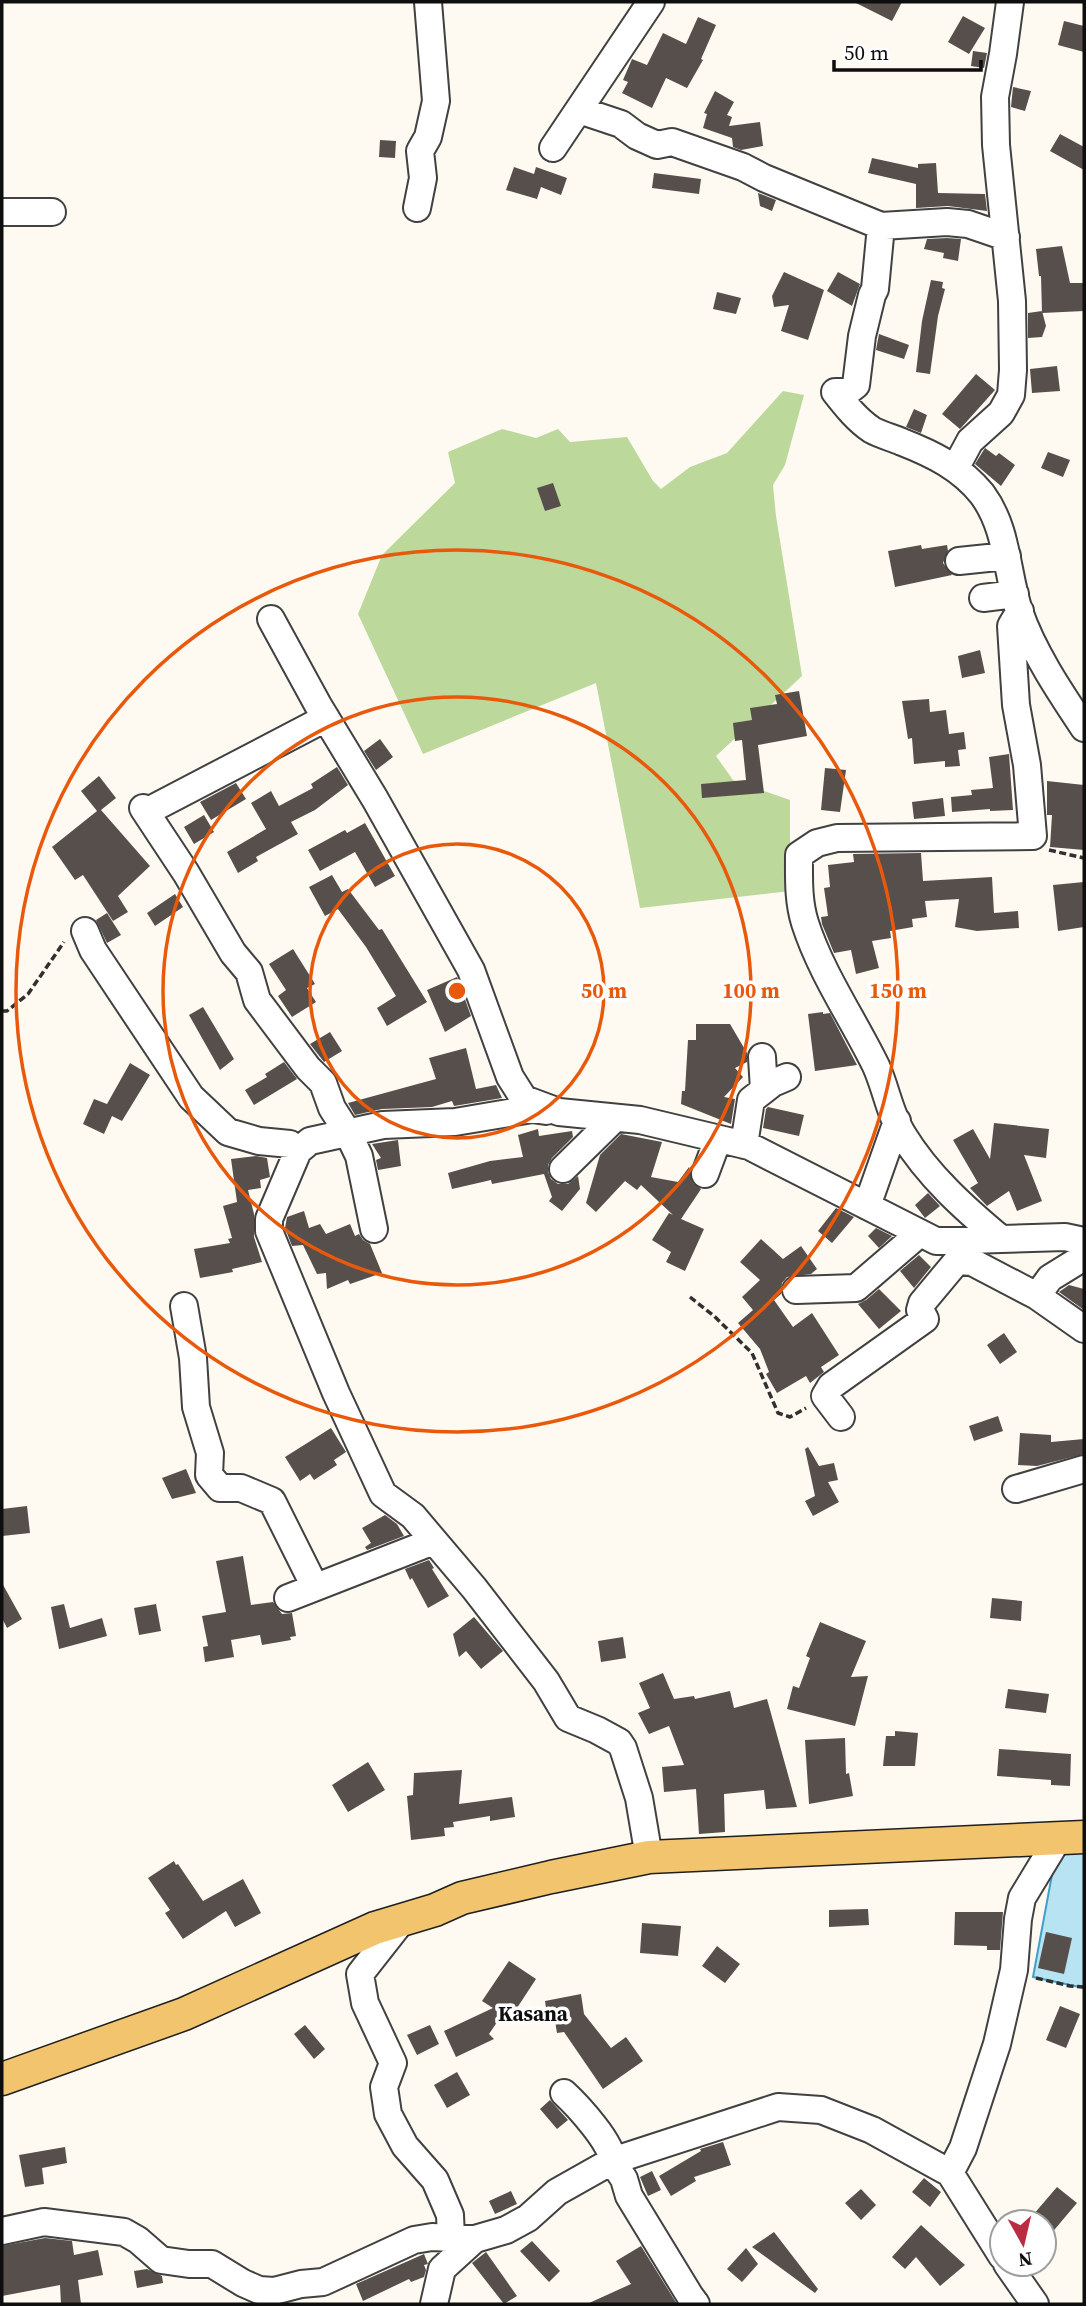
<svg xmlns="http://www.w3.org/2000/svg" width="1086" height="2306" font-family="'Source Serif 4',serif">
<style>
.forest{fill:#bcd89b}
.water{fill:#b7e3f3;stroke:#429fc7;stroke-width:2}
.building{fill:#574f4b}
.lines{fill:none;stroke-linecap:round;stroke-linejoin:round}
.minor-casing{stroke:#414141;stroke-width:30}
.major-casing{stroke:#1f1f1f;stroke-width:35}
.path{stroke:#303030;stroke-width:3.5;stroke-dasharray:7 3.5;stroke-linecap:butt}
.minor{stroke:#fff;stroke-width:26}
.major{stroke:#f2c46d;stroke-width:32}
.ring{fill:none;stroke:#e8590c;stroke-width:3.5}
.labels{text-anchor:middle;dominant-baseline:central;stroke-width:7;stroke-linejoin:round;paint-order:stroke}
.quarter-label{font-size:21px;font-weight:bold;fill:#0e0e0e;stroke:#fff}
.centre{fill:#e8590c;stroke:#fff;stroke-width:3.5}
.ring-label{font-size:21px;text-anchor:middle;font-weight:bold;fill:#e8590c;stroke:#fff;stroke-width:7;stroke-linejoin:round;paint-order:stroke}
</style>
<rect width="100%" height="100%" fill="#fefaf1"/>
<!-- forest -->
<path class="forest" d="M783,391L804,395L785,465L773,485L776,516L802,676L716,756L733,780L790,800V891L640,908L596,683L423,754L358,614L382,555L455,483L448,452L502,429L536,438L558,429L570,442L627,437L653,481L661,489L690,467L727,453Z"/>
<!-- water -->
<path class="water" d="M1059,1837L1084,1838V1988L1033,1977Z"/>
<!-- building -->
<path class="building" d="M854,2H902L892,21Z
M963,16L985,28L969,54L948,42Z
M698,17L716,25L701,59L703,60L687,88L666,78L652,108L622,93L628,82L623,80L632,59L647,65L663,33L686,44Z
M1064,21L1084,26V52L1058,45Z
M973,51L987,53L984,68L971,66Z
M1013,87L1031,91L1025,111L1011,107Z
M715,91L734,102L727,115L732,117L729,126L760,122L763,146L741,150L733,147L732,138L703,128L707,114L704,113Z
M1060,134L1084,147V170L1050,151Z
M380,140L396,141L395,158L379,157Z
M872,158L918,168V164L936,163L938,193L985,194L987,211L948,206L916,208V184L868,173Z
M514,167L534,174L536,167L567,178L561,195L541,187L537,199L506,190Z
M654,173L701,179L699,194L652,188Z
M758,193L776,200L772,211L760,206Z
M947,238L961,239L958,261L943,258L944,253L924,249L927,239Z
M1062,246L1070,283H1084V311L1042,313L1041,276H1039L1036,249Z
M784,272L824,290L808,340L781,331L789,305L774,307L772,296Z
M838,272L860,284L852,306L827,291Z
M931,280L943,282L942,288L945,289L938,316L930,374L916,372L922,321Z
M717,292L741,298L736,314L713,309Z
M1042,311L1046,326L1042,337L1028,338V313Z
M879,334L909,345L904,359L876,350Z
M1057,366L1060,391L1032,393L1030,369Z
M976,374L995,390L960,429L942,414Z
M914,409L927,415L921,433L906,427Z
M985,448L996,456L999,453L1015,465L1001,486L975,464Z
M1048,452L1070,460L1063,477L1041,468Z
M553,483L561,506L545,511L537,488Z
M921,545L922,549L947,545L948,551L943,563L952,575L895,587L888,551Z
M980,650L985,673L962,678L958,656Z
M799,691L807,736L758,745L764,793L702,798L701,784L746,780L742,740L735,741L733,723L752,720L750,708L777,704L775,695Z
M929,699L930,712L946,710L949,734L964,732L966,749L958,750L960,766L945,767V761L914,764L912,738L908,739L902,701Z
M380,739L393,757L376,770L364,751Z
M1009,754L1013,810L990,811V809L952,812L951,797L972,795L971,790L993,788L989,757Z
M337,767L348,785L315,810L291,822L298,834L256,857L258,861L238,873L227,852L266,829L251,803L271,791L279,806L313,788L311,784Z
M825,768L846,770L840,812L821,810Z
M99,776L116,798L101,810L150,866L118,896L128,912L113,921L83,875L75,880L52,847L97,811L81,791Z
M1047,781L1084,785V850L1050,847L1052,815H1047Z
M236,783L246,799L211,820L200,802Z
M943,798L945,816L914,819L912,802Z
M204,815L214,832L194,844L184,827Z
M365,823L395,876L375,887L355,852L320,871L308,850L345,830L347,833Z
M921,853L923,881L992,877L994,913L1018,911L1019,928L977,931L955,927L959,899L925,901L927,917L912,919L913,927L890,931L891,938L872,941L879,968L856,974L851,950L834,953L822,924L821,917L828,916L824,888L830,887L828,865L854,862L853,854Z
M332,875L342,892L348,889L379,930L382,929L427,1002L387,1026L377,1008L396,996L366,947L338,909L325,916L309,887Z
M1084,882V927L1058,931L1053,885Z
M175,894L183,907L155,926L147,913Z
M107,913L121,935L107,943L96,920Z
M293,949L315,984L307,988L316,1002L292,1017L278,996L286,990L269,964Z
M457,977L471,1016L445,1032L427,990Z
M203,1007L234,1059L220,1070L189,1015Z
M823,1012V1014L830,1013L857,1065L815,1071L808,1014Z
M696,1024H730L747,1053V1062L735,1068L743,1077L724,1097L735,1099L731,1124L681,1104L682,1091H685L688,1040H696Z
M330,1032L342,1051L324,1062L310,1044Z
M466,1048L476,1089L496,1085L502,1098L454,1106L452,1101L432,1107L382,1109L355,1115L348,1103L436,1079L429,1058Z
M284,1062L297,1079L254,1105L245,1090L267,1077L265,1074Z
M130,1063L150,1075L122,1121L112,1116L104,1134L83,1124L94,1099L107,1104Z
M768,1107L804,1115L799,1136L763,1128L766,1109Z
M994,1123L1049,1129L1046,1158L1024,1155L1042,1201L1017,1211L1009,1191L987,1206L970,1188L978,1183L953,1140L973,1129L990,1159Z
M538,1129L539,1136L572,1131L573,1137L552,1158L548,1165V1172L551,1179L558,1184H568L578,1176L580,1189L562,1211L549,1201L552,1197L544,1174L492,1184L491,1180L452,1189L448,1173L490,1161L523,1157L518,1135Z
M621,1134L662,1142L651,1177L678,1182L689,1167L693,1183L701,1189L681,1219L704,1229L685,1271L666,1262L671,1252L652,1240L669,1213L673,1215L641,1185L637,1190L625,1181L596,1212L586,1203L600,1155Z
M398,1140L401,1166L378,1170L376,1160L381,1158L372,1144Z
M256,1156L267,1158L270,1177L260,1180L261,1188L248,1190L254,1214V1237L262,1262L232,1269L233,1272L200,1278L194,1249L230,1243L228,1239L232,1238L223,1206L237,1202L231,1159Z
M928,1193L940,1206L925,1218L915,1205Z
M836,1208L854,1217L832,1243L818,1231Z
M304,1211L309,1228L320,1224L326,1234L350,1224L355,1236L359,1234L363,1240L370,1244L382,1273L350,1284L348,1280L327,1289L326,1273L317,1274L303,1245L292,1246L285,1228L287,1217Z
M876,1228L892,1236L879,1248L868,1236Z
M761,1239L783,1259L801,1246L817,1269L811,1274L787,1277L782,1283L781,1294L774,1300L793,1327L812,1313L839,1355L821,1367L824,1372L810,1383L806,1376L777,1393L766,1374L769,1372L760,1349L738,1323L753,1310L742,1297L760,1280L740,1262Z
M919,1255L931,1267L914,1288L900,1271Z
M1069,1285L1084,1289V1310L1059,1292Z
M879,1289L901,1311L879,1329L858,1304L866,1300Z
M1004,1333L1017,1352L1000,1364L987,1345Z
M998,1416L1003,1431L974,1441L969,1426Z
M331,1428L346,1452L334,1460L337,1465L314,1480L310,1474L300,1481L285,1457Z
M1020,1433L1051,1435V1442L1084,1439V1454L1037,1466L1018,1465Z
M808,1447L819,1466L834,1463L838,1480L828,1482L839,1502L813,1516L805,1501L815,1496L805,1449Z
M186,1469L196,1493L172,1499L162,1478Z
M27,1506L30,1533L2,1536V1509Z
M385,1515L397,1524L404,1536L367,1550L365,1547L371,1543L362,1528Z
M243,1556L251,1605L273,1602L282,1614L292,1613L296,1636L290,1637L291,1640L262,1645L260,1635L231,1640L234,1657L205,1662L203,1647L208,1646L202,1616L226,1612L216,1561Z
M429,1560L434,1568L432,1569L449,1596L428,1608L412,1578L410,1580L405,1569Z
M2,1583L22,1619L7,1628L2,1618Z
M992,1598L1022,1601L1021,1621L990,1618Z
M64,1604L70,1628L102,1618L107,1636L59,1649L51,1607Z
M156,1604L161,1631L139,1635L134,1608Z
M474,1617L503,1651L481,1669L466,1651L459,1657L453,1634Z
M820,1622L866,1641L851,1677L868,1676L855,1726L787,1709L793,1686L799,1688L810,1658L806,1656Z
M623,1637L626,1658L601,1662L598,1641Z
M663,1673L674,1699L694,1696L695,1699L730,1691L734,1708L767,1699L797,1807L766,1809L764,1790L724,1794L725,1832L699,1834L696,1789L664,1792L662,1767L684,1765L669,1726L649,1734L638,1713L650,1708L639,1683Z
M1008,1689L1049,1694L1046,1713L1005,1708Z
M895,1731L918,1733L915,1766H883L886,1736H895Z
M845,1738L846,1774L849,1773L853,1796L809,1804L805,1740Z
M999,1749L1071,1754L1070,1786L1051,1785V1780L997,1776Z
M368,1762L385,1790L348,1812L332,1785Z
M462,1770L459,1804L512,1797L515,1817L490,1821V1816L453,1822L454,1827L444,1828L445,1836L411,1840L407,1796L413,1795L414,1773Z
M174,1861L176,1865L178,1864L203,1901L243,1879L261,1913L235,1927L226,1911L183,1939L165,1913L170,1910L148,1878Z
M868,1909L869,1925L829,1927V1910Z
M955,1912H1003L1000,1950H987V1946L954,1945Z
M642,1923L681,1926L678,1956L640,1953Z
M1046,1932L1072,1938L1064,1974L1038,1968Z
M717,1946L740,1964L725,1983L702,1966Z
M509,1961L536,1979L517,2008L510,2003L489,2034L494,2039L456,2057L444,2031L493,2008L482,2001Z
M581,1994L584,2014L611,2048L626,2037L643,2061L603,2089L564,2032L557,2033L555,2021L548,2022L545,2001Z
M1060,2006L1080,2014L1066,2048L1046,2040Z
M305,2025L325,2049L314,2059L294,2034Z
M430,2025L439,2044L417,2055L407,2035Z
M457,2072L470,2095L447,2108L434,2085Z
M550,2100L568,2120L557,2129L540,2109Z
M723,2142L731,2165L694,2177L696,2181L671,2196L659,2176L701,2151L700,2149Z
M65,2147L67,2163L42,2168L44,2184L25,2187L19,2155Z
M652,2171L661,2190L648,2196L640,2177Z
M924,2178L941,2192L930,2207L912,2192Z
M1057,2187L1077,2203L1044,2242V2222H1027Z
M861,2189L876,2205L861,2220L845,2203Z
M511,2191L517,2204L495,2214L489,2201Z
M921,2225L965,2265L940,2286L916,2257L905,2269L892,2257Z
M774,2232L818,2289L815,2293L752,2247Z
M45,2238L72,2241L74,2255L98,2250L103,2275L78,2280L81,2304H61L60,2285L2,2296V2246Z
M532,2241L560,2271L549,2282L520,2251Z
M641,2246L677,2304H587L631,2284L616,2261Z
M746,2248L758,2264L742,2282L727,2269Z
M486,2252L517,2296L504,2304L472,2263Z
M424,2254L428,2264L424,2265L426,2270L424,2277L411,2282L409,2279L363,2301L356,2284Z
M147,2269L162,2276L163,2283L137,2288L134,2271Z"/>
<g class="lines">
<!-- minor casing -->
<g class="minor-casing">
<path id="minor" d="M579,110L621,124L637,136L657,145L672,142L743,167L764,178L881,226L947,222L968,224L1006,237
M553,148L651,2
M417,208L423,178L420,151L428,137L436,101L428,2
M2,212H52
M835,392C846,406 857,420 872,430C881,435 893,438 902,442C933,454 961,468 982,494C1008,529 1006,571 1019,611C1033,652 1060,692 1084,728
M835,392H847L856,385L862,336L872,295L875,289L881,226
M956,467L970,441L1001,413L1011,395L1013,370L1012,301L996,145L995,97L1003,54L1010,2
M959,561L1007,556
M983,598L1015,594
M271,619L318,705L375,799L471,970L510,1077L524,1099L559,1112L640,1120L749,1146L936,1241L1065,1237L1084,1241
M143,808L186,873L233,953L249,972L257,1000L308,1068L323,1083L332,1108L348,1133L359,1156L374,1229
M146,812L326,718
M85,931L93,950L191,1097L228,1132L259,1141L290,1144L298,1151
M762,1057L764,1090
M546,1111L532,1109L455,1122L383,1125L310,1141L298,1151L269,1219V1231L336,1393L383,1494L413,1516L474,1588L546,1681L568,1718L597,1730L619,1742L623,1748L639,1798L649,1857
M744,1145L751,1100L773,1083L787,1077
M563,1169L615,1118
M705,1174L718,1139
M867,1206L897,1121
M1001,1239C965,1209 928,1176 903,1135C890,1115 886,1088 876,1066C853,1019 821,973 805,923C798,901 799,878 799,855L817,843L837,838L1033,836L1027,765L1016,705L1011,626L1020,611
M1084,1257L1050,1278L1037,1296L1084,1329
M796,1290L856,1288L920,1233
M184,1306L193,1358L196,1407L210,1453L209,1475L220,1488H241L272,1501L315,1587
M841,1417L825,1396L831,1386L925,1319L920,1310L922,1303L957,1261L972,1262L1037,1296
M1016,1489L1084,1469
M288,1598L434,1541
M404,1918L360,1974L365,2003L393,2063L384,2087L388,2114L405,2146L435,2180L450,2215L451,2238
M564,2093C577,2105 614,2145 612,2161L624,2179L629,2196L690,2296L696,2304
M950,2173L963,2148L997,2044L1014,1970L1018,1919L1022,1898L1059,1837
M2,2231L44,2222L124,2232L138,2240L161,2260L189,2264H212L243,2283L259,2290L274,2291L301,2284L323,2282L414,2240L432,2237L475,2239L506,2230L528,2218L557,2192L612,2161L778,2107L821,2110L872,2130L950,2173L1002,2256
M1007,2264L1035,2304
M434,2304L442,2269L475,2239"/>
</g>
<!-- major casing -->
<g class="major-casing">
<path id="major" d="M2,2079L184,2014L375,1928L435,1910L462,1898L551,1877L649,1857L1084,1837"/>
</g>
<!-- path -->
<path class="path" d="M1049,850L1084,858
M2,1011H7L28,994L64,942
M690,1297L714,1316L752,1353L778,1413L790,1417L806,1408
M1036,1978L1070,1986L1084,1987"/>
<!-- minor -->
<use href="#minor" class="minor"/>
<!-- major -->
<use href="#major" class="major"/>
</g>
<!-- distance rings -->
<g class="ring">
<circle cx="457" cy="991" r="147"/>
<circle cx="457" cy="991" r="294"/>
<circle cx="457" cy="991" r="441"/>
</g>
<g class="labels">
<!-- quarter labels -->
<g class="quarter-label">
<text x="533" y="2013">Kasana</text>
</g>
</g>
<circle cx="457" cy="991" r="10" class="centre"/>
<g class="ring-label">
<text x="604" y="998">50 m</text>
<text x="751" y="998">100 m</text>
<text x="898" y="998">150 m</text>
</g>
<!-- border -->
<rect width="1086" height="2306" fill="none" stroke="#0e0e0e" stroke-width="7"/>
<!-- north arrow -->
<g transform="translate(1023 2243) rotate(172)"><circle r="33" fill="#ffffff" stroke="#9f9f9f" stroke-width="2"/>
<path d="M0-5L12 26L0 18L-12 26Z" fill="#b92c41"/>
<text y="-10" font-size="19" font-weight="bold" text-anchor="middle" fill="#0e0e0e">N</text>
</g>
<!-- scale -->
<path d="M834 60v10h147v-10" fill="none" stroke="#0e0e0e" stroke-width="3.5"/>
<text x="844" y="60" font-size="21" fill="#0e0e0e" stroke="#ffffff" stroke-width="5" paint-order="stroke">50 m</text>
</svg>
